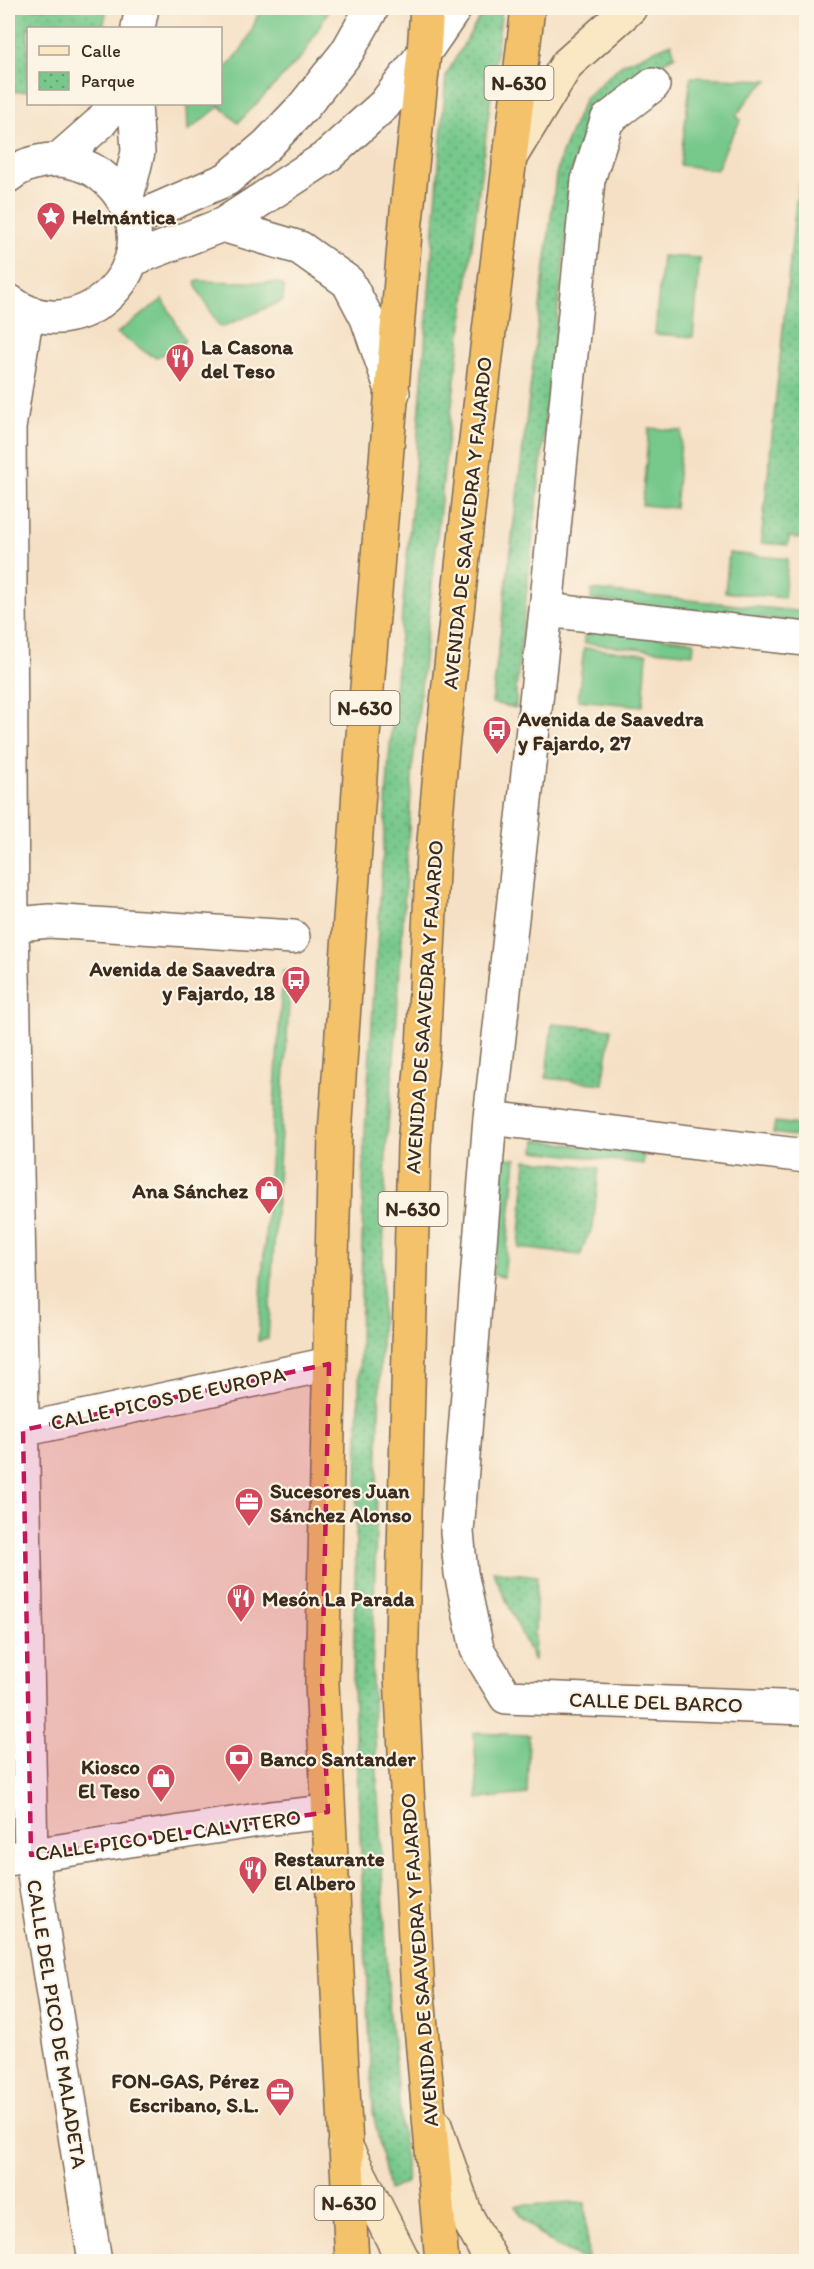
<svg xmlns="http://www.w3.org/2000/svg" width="814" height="2269" font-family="Itim,sans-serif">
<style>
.grass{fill:#76c88b;stroke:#587954;stroke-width:1.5}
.park{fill:url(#park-dots);stroke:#587954;stroke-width:1.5}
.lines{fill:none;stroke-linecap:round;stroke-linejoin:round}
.street-casing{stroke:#7c6a58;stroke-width:36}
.secondary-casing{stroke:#7c6a58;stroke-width:36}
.highway-casing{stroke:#7c6a58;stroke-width:36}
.street{stroke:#fff;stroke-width:33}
.secondary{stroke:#fae7c3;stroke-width:33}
.highway{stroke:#f3c26a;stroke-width:33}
.marked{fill:#c2185b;fill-opacity:0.2;stroke:#c2185b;stroke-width:4.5;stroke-dasharray:12 8;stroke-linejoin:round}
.labels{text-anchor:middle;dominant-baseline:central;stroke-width:4.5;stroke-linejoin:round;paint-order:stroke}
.shield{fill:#fcf5e5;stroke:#75675a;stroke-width:1.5}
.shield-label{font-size:20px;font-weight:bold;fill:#3b2a1e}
.poi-label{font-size:21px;font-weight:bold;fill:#3b2a1e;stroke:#fcf5e5;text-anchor:start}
.street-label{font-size:21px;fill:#3b2a1e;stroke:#fcf5e5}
</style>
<defs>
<pattern id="park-dots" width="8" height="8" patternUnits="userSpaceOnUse" patternTransform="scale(1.5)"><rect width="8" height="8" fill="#76c88b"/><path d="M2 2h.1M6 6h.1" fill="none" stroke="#62a371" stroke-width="1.8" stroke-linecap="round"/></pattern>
</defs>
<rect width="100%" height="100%" fill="#fcf5e5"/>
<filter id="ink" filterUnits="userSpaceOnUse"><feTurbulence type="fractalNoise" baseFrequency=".0167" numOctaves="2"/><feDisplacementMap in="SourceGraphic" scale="12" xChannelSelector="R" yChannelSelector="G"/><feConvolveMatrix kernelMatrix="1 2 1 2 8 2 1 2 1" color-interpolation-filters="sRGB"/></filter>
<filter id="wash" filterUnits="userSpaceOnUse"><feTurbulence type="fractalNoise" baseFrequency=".008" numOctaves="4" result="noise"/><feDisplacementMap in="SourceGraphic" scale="24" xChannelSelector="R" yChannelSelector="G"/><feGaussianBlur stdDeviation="1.35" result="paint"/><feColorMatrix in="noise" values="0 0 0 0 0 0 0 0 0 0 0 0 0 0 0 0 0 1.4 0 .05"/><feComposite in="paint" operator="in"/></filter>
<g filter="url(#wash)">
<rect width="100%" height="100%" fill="#f5e0c5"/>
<!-- grass -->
<path class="grass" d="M260,8H330L303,55L238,123L220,106L188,131L187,104H220L221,72C241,56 253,31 260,8Z
M691,77L768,80L749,98L736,116L741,120L727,145L717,170L680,165Z
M662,256L700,258L693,337L655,334Z
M199,281L278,283L284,286L283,301L222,327L218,325L196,286L195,282Z
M163,299L185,340L182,345L157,357L150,355L117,333Z
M649,428L682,431L675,508L642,505Z
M729,553L788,559L784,598L725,592Z
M592,590L806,612V623L591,600Z
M585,629L694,641L693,654L584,643Z
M584,648L647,654L643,706L578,700Z
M283,971L291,972L268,1339L258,1341Z
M775,1122L806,1126V1138L773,1133Z
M536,1140L644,1154L643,1164L535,1151Z
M504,1158L516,1159L504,1277L493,1275Z
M474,1733L529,1735L527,1794L478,1799Z"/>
<!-- park -->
<path class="park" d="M8,8H107L103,28H28V91L12,92L8,86Z
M485,8H502L447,444L413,763L395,1046L386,1149L372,1681L389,2005L407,2182L389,2190L373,2112L353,1686L364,1147L389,758L417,446L446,75Z
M671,43L675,56C640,74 613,88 591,122C583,135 579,152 574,166L516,689V708L492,703L556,175L562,153L585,98L621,65Z
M806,170V539L789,537L788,545L761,543L796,202L800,183Z
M552,1024L611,1029L603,1084L546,1078Z
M526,1160L599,1168L593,1228L586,1239L581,1255L519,1248Z
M493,1571L537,1576L534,1661Z
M573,2202L585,2203L588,2260C556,2250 533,2233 515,2206Z"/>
</g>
<g filter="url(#ink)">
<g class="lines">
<!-- street casing -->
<g class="street-casing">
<path id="street" d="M138,28L142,8
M653,85L607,120L588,180L546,610L490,1118L457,1532L461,1573L477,1649L506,1697L806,1708
M59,159L100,123L115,104
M8,176C25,162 51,157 72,162C92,167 105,176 117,191C174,262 79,355 9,301
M126,201L138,152L135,104
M133,220L227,179L267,145L304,106L347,52L372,8
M222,225L300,248L348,282L367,318L393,393
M131,260L222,225L325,158L384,105L424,53L455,8
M27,312L9,428L12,926L31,1855L95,2262
M546,610L806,639
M8,925L49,921L293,937
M490,1118L806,1156
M8,1433L329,1364
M8,1859L271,1818L328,1812"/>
</g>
<!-- secondary casing -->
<g class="secondary-casing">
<path id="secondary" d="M509,159L567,64L630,8
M435,2125L466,2215L492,2262
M345,2145L404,2262"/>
</g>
<!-- highway casing -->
<g class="highway-casing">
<path id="highway" d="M352,2262L322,1684L335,1134L362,748L406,221L424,53L427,8
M442,2262L418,1994L401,1676L414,1144L423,1048L433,853L442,748L475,448L528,8"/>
</g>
<!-- street -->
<use href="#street" class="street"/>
<!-- secondary -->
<use href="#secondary" class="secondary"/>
<!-- highway -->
<use href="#highway" class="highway"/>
</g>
</g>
<!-- marked area -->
<path class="marked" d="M329,1364L322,1684L328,1812L31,1855L23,1430Z"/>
<!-- icons -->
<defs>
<g id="sight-pin" transform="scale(1.5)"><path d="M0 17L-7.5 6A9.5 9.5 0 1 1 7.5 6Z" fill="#d1495b" stroke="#fcf5e5"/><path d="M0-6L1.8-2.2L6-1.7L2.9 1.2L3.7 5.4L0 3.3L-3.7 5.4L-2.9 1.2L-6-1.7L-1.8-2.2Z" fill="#fff"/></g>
<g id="restaurant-pin" transform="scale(1.5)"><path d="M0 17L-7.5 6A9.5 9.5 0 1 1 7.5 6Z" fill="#d1495b" stroke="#fcf5e5"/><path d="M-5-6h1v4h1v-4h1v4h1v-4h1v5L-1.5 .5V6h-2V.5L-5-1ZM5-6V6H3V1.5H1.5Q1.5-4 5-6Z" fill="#fff"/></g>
<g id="bus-pin" transform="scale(1.5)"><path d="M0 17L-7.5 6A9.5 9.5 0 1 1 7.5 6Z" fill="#d1495b" stroke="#fcf5e5"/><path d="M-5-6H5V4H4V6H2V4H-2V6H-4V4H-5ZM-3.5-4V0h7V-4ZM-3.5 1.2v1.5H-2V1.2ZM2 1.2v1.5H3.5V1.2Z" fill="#fff"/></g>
<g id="shop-pin" transform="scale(1.5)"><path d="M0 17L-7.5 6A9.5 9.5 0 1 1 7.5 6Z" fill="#d1495b" stroke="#fcf5e5"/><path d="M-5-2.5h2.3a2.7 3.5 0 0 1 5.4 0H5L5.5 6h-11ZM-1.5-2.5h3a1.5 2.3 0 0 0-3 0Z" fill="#fff"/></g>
<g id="office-pin" transform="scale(1.5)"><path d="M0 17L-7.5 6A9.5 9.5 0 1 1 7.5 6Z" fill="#d1495b" stroke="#fcf5e5"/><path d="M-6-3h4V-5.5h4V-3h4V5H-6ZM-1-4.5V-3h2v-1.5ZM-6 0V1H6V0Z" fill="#fff"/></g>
<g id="bank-pin" transform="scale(1.5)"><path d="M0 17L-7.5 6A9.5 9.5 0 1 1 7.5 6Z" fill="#d1495b" stroke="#fcf5e5"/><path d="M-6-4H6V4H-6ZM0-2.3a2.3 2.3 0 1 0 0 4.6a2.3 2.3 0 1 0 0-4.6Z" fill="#fff"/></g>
</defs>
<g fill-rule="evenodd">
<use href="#sight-pin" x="51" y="216"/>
<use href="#restaurant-pin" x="180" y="358"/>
<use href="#bus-pin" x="497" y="730"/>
<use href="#bus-pin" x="296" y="980"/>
<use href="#shop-pin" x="269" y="1190"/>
<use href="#office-pin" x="249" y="1502"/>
<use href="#restaurant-pin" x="241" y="1598"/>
<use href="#bank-pin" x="239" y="1758"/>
<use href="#shop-pin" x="161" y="1778"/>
<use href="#restaurant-pin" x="253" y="1870"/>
<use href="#office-pin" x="280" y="2092"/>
</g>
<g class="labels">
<!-- shield labels -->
<g class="shield">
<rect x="484.5" y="66" width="69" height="34" rx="4.5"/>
<rect x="330.5" y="691" width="69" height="34" rx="4.5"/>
<rect x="378.5" y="1192" width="69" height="34" rx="4.5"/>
<rect x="314.5" y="2186" width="69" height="34" rx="4.5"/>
</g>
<g class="shield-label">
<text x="519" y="83">N-630</text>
<text x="365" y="708">N-630</text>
<text x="413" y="1209">N-630</text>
<text x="349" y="2203">N-630</text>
</g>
<!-- poi labels -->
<g class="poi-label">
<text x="72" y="216">Helmántica</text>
<text x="201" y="346">La Casona<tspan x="201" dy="24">del Teso</tspan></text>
<text x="518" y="718">Avenida de Saavedra<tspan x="518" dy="24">y Fajardo, 27</tspan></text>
<text x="275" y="968" text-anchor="end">Avenida de Saavedra<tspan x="275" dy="24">y Fajardo, 18</tspan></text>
<text x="248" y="1190" text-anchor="end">Ana Sánchez</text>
<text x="270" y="1490">Sucesores Juan<tspan x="270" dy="24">Sánchez Alonso</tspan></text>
<text x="262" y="1598">Mesón La Parada</text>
<text x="260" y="1758">Banco Santander</text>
<text x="140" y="1766" text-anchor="end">Kiosco<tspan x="140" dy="24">El Teso</tspan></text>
<text x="274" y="1858">Restaurante<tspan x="274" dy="24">El Albero</tspan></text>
<text x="259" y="2080" text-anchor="end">FON-GAS, Pérez<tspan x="259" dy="24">Escribano, S.L.</tspan></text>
</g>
<!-- street labels -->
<g class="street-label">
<text transform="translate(467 523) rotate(-84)">AVENIDA DE SAAVEDRA Y FAJARDO</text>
<text transform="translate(424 1007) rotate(-86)">AVENIDA DE SAAVEDRA Y FAJARDO</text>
<text transform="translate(168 1398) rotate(-12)">CALLE PICOS DE EUROPA</text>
<text transform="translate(656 1702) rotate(2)">CALLE DEL BARCO</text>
<text transform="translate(168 1835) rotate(-8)">CALLE PICO DEL CALVITERO</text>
<text transform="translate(419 1960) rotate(-94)">AVENIDA DE SAAVEDRA Y FAJARDO</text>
<text transform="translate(57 2024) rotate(81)">CALLE DEL PICO DE MALADETA</text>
</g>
</g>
<!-- margin -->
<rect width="814" height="2269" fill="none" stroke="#fcf5e5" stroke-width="30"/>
<!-- legend -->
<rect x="27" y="27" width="195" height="78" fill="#fcf5e5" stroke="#afa495" stroke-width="1.5"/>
<rect x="39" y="46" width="30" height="9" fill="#fae7c3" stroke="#afa495" stroke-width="1.5"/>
<text x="81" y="57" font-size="18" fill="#3b2a1e">Calle</text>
<rect x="39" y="72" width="30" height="18" fill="url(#park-dots)" stroke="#afa495" stroke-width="1.5"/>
<text x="81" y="87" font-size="18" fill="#3b2a1e">Parque</text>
</svg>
